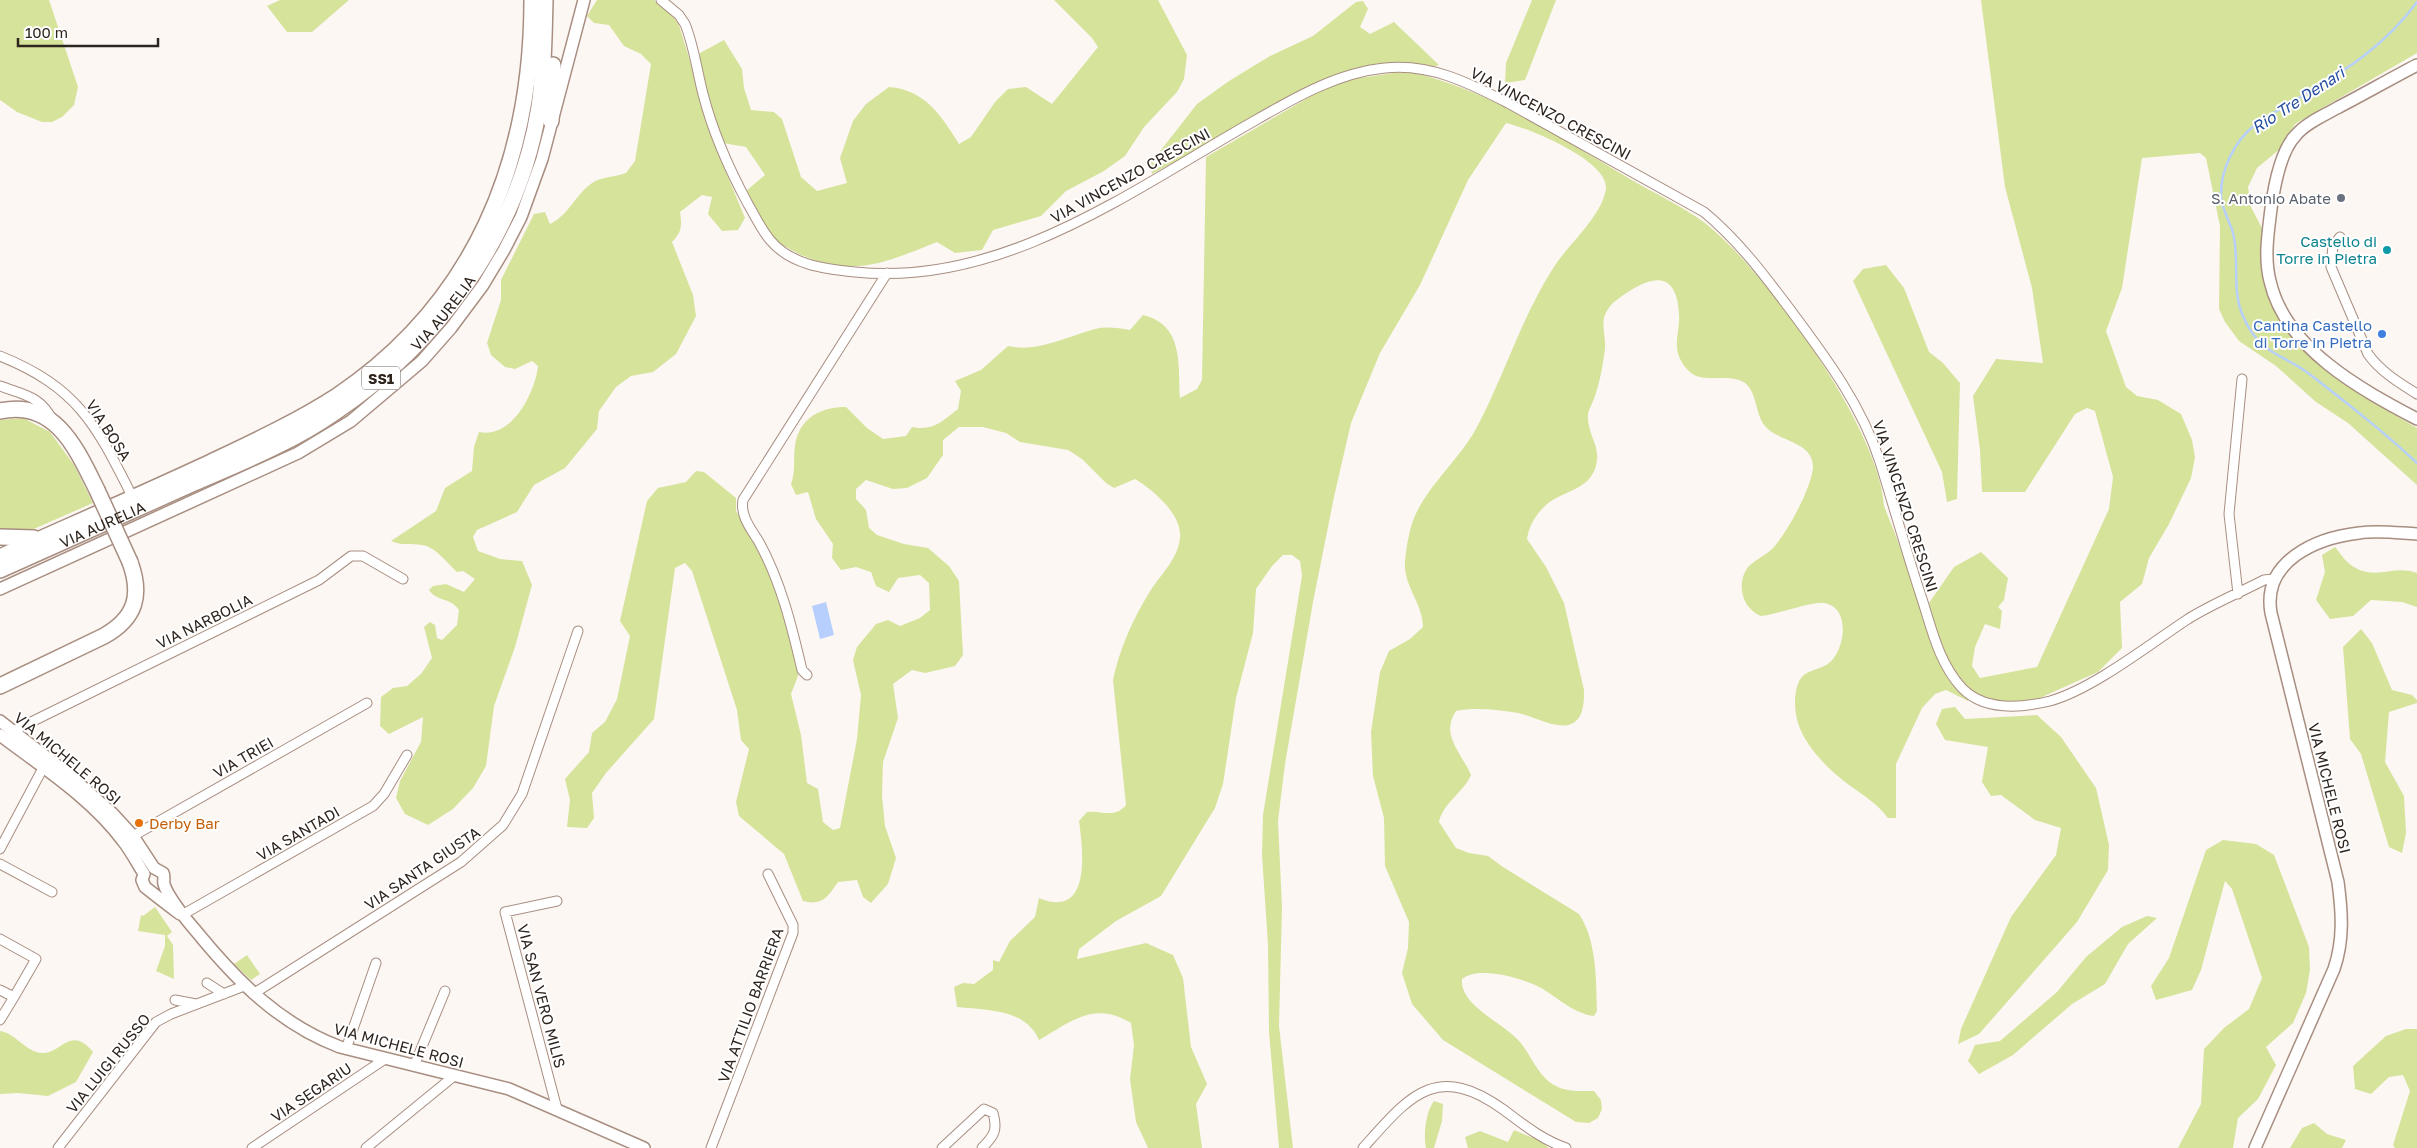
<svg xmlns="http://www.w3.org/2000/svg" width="2417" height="1148" font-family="'Golos Text',sans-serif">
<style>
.green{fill:#d6e39b}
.water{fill:#b7cffc}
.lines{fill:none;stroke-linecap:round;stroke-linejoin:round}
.stream{stroke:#b7cffc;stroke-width:2.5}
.minor-casing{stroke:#a88e81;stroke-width:11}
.tertiary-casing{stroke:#a88e81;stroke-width:14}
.trunk-casing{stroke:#a88e81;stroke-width:18}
.minor{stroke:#fff;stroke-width:9}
.tertiary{stroke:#fff;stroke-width:11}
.trunk{stroke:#fff;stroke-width:15}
.trunk-bridge-casing{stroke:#a88e81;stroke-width:18;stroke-linecap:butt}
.trunk-bridge{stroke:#fff;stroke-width:15}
.worship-dot{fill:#6b7280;stroke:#fff;stroke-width:2}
.culture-dot{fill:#0f9aa8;stroke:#fff;stroke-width:2}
.shop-dot{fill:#3f7fe0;stroke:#fff;stroke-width:2}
.food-dot{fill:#e8710a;stroke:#fff;stroke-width:2}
.labels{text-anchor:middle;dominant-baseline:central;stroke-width:4;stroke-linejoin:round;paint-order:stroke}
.shield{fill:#fff;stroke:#6d6662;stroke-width:1}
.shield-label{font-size:14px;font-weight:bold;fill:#2f251f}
.street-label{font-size:15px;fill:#2f251f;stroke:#fff}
.worship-label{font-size:15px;fill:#5b616d;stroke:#fff;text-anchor:end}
.culture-label{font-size:15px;fill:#0d838f;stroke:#fff;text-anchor:end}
.shop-label{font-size:15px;fill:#366cbe;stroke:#fff;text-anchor:end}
.food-label{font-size:15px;fill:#c56008;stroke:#fff;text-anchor:start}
.water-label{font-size:16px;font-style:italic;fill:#244ca0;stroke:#fff}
</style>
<rect width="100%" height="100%" fill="#fdf7f4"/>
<!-- green -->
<path class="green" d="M0,0H49L78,87L74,105L62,117L52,122H42L17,112L0,100Z
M280,0H349L312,32H287L267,6Z
M597,0H654L672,14L679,25L718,153L745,218L738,230L722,231L708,214L712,197L702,195L680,212C682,226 682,232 672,242L693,295L696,316L676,354L653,372L631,376L616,387L599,411L597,429L565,468L534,485L517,512L477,530L473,537L478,551L500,559L522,561L532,585L515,647L494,706L486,766L473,788L453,809L428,825L405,814L396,798L400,781L421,742L423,717L389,734L380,726L381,697L393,688L407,686L421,674L432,658L424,627L430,622L435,625L437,638L442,640L457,625L459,610C450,597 437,602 429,590L433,586L446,584L464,592L475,579L463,571L457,572C447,563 436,547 422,545C411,543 402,546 391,541L436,511L445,488L472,471L474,447L479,432C512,439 535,393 538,366L532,361L515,369L505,367L491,355L487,343L501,300V280L534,214L545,212L550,224C570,214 574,196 592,183C600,177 616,177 626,173L635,161L651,64L641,54L624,46L609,25L594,23L587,16Z
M1054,0H1158L1187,55L1184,79L1177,92L1144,127L1125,156L1104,171L1066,191L1041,216L993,230L982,250L955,253L937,242C887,262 854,278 801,255C791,250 774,241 767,231C758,219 752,204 746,191L765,175L746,147L723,143L700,72V53L724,40L742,69L744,88L751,110L774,112L782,119L801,177L817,191L847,183L840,158L853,121L866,104L889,87C925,90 941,115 959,144L971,137L995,102L1008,89L1026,87L1052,104L1098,47L1092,38Z
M1532,0H1556L1525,80L1505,83L1506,63Z
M1981,0H2417V53L2295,124L2280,149L2257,168L2248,187L2251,207L2263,230L2264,277L2273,308L2284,326L2315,359L2369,400L2417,428V485L2348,423L2316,402L2276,366L2239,341L2225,322L2219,309L2220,226L2206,158L2200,153L2142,158L2122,288L2106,331L2126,387L2137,396L2158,400L2181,414L2192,440L2195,457L2191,478L2169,524L2149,558L2142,584L2120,602L2122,648L2098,672L2033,701L2002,703L1977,698L1962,686L1944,658L1929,603L1954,567L1981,552L2008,578L2004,600L1998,607L2002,611L2000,629L1985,624L1975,647L1972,666L1980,678L2037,667L2109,509L2113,477L2095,411L2087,408L2075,414L2025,492H1982L1980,450L1973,396L1996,359L2043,363L2032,288L2005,187Z
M1363,1L1368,9L1360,27L1370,34L1394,22L1439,65L1433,67L1398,62L1374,64L1338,75L1152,174L1150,164L1197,104L1229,81L1270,56L1313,36L1356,2Z
M1407,71C1487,89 1560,137 1630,179C1654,193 1682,206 1705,223C1765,270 1880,429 1884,506C1893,529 1902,551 1910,575C1927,624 1928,660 1969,698L1968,701L1946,690L1935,694L1922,708L1896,764V818H1888C1874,799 1856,792 1839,777C1823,764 1804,743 1798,723C1794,710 1793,690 1801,678C1809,668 1825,670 1833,659C1846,643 1849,607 1824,603C1814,601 1774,615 1761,616C1744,610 1736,587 1746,570C1751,561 1766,556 1773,548C1787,533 1812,487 1813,467C1813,441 1778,442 1765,426C1755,414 1757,392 1745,383C1728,371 1700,387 1686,368C1681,362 1677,354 1677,347C1676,336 1680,326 1679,315C1677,265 1646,278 1618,299C1612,303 1606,310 1604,318C1602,327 1606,339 1605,349C1603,364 1600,382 1595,396C1593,403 1587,411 1588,418C1588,433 1599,446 1597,460C1594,490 1563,490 1546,505C1536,514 1529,526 1527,539L1546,567L1564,603L1584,690C1584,702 1584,719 1571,724C1556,730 1533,716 1518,713C1499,710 1475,707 1456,711C1440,735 1461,752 1471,775C1463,793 1443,803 1439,822L1456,848L1469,853L1488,856L1503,867L1579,914C1597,941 1596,980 1597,1011L1594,1016C1575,1014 1559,999 1543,989C1525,979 1480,965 1462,979C1459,1005 1505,1024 1520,1042C1532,1056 1538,1077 1556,1086C1566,1092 1583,1091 1594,1091L1601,1100L1602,1109L1598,1118L1589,1123L1576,1122L1443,1040L1412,1004L1402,973L1408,948L1409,922L1385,866L1384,818L1373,776L1371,732L1380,672L1389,651L1410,639L1423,627C1423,604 1403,585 1405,562C1406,549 1409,530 1414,518C1427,486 1460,459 1477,427C1504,376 1521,319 1552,270C1566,246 1603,216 1606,188C1608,161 1529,128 1506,123L1468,180L1420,285L1380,353L1351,423L1334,497L1313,602L1285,764L1278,821L1282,907L1279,1026L1293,1148H1279L1269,1032L1268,945L1262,855L1263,815L1302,576L1300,561L1292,555H1283L1272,566L1256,589L1253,633L1236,698L1223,784L1215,808L1161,896L1116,921L1079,949L1077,959L1146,943L1173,955L1183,978L1191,1047L1207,1084L1196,1104L1202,1148H1148L1136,1122L1130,1079L1134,1045L1131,1023C1094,1001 1072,1021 1039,1040C1026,1009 987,1010 957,1007L954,987L963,983L974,984L993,970V960L999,962L1010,941L1035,917L1039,898C1092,920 1083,850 1079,821L1087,812C1102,810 1114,819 1126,805L1113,680C1119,650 1133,619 1149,593C1160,575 1179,558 1180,537C1182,514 1152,489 1135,479L1114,488L1106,483L1082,459L1068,450L1020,442L1006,433L983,427H959L943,440V455L927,478L907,488L893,489L866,480L856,489V499L866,510L869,528L877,535L904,544L928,548L949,566L959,581L963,655L955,666L925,673L912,670L893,684L898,718L883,762L882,796L885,826L896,858L888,884L871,903L863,897L857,880L838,882C828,897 822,906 803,901L784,854L739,816L736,802L749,749L741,740L737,710L692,571L685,563L675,568L654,719L606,773L592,793L594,818L587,828L567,827L570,800L565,779L589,752L592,733L605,722L617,699L630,636L620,621L647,501L658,488L686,482L696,471L704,472L736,498V511L767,563L797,655L798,676L791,694L801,735L807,783L818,789L823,822L833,830L840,828L857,739L861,695L853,660L857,647L876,624L888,620L900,626L920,618L930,610L929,583L920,575L898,578L889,592L876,586L871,572L856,567L841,570L832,558L833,544L816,519L808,492L796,495L791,484C796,470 793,459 795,445C800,417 821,407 846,407L867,428L883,439L906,436L912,427C934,431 941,422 958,409L961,391L955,381L981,370L1008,346C1037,353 1068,336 1095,329C1107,326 1118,328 1130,330L1143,315C1184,325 1178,364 1180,398L1197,389L1202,380L1206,157L1318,92L1346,80Z
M1886,265L1904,288L1929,352L1943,363L1960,383L1957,499L1947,502L1942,472L1853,281L1863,269Z
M23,418L50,432L74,465L93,503L27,532L0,535V420Z
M2335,547C2340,553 2345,561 2351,565C2374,582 2393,564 2417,573V607L2402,602L2371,600L2353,616L2330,619L2316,600L2325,572L2322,555Z
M2361,629L2372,643L2392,690L2412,695L2417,700V703L2389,712L2385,762L2404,796L2406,833L2402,853L2389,847L2361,754L2350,739L2343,647Z
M1955,707L1965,719L2037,715L2061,737L2096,788L2109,845L2108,870L2077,922L1979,1034L1958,1044L1961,1029L2011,917L2056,855L2061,828L2035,820L2001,795L1991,796L1982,782L1988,747L1945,740L1936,724L1942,709Z
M2223,840L2256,844L2274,855L2309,947L2310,970L2306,993L2293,1023L2266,1047L2276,1065L2258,1099L2238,1118L2233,1148H2178L2201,1104L2204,1049L2224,1028L2249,1009L2262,978L2232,889L2225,881L2201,970L2192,990L2156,1000L2151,986L2169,958L2206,850Z
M155,907L172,932L167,936L173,945L174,979L156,971L165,946V935L138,931L141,915L143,916Z
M2147,916L2157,918L2128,944L2105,984L2072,1004L2013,1055L1979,1074L1968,1061L1975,1045L2000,1041L2057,992L2086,957L2122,927Z
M247,955L260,974L251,980L234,964Z
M2406,1029H2417V1148H2395L2393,1145L2410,1091L2403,1075L2389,1077L2371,1094L2355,1089L2353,1066L2386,1036Z
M0,1031C15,1033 25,1051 41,1053C61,1055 70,1024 93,1052L76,1082L48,1096L18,1093L0,1094Z
M1434,1101L1443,1104L1442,1121L1434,1148H1426C1423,1135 1426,1111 1434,1101Z
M2314,1123L2327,1134L2346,1140L2342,1148H2290L2302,1128Z
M1514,1130L1543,1142L1549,1148H1468L1465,1137L1480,1131L1508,1142Z"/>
<!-- water -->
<path class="water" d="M826,602L834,635L820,639L812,606Z"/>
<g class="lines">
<!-- stream -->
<path class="stream" d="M2417,2C2382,50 2340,73 2291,103C2279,110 2266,116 2255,125C2234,141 2220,171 2221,197C2222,209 2230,222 2233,233C2240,260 2231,289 2243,316C2260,356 2283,353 2312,376C2348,404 2384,432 2417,463"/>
<!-- minor casing -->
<g class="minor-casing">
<path id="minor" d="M661,0L679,15L685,24C694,46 697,71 703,94C713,133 729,169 748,204C755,216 761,229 770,240C791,265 824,269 855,272C998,287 1124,196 1242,128C1286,103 1333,73 1385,68C1430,63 1469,83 1508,103L1704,212C1739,241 1765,276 1792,312C1827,359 1862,406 1880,462C1894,507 1907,554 1922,599C1932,630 1939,663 1962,688C1984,711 2021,708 2050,701C2093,689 2150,644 2188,619C2212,604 2239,593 2264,580L2273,579
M2340,237L2333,246L2331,267L2368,354C2381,372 2398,382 2417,394
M0,356C79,388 96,425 133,498
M0,386C24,395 41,396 53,421
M2238,594L2229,514L2242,379
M807,675L802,670C792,627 781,582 759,542C751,529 740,516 743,500L887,273
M13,731L319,580L351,556H363L403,579
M133,836L367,703
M0,849L43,768
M0,864L52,892
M557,901L505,912L557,1109
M182,915L373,806L384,794L407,755
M0,939L36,959L14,997L0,990
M207,983L224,994
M253,994L461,862L503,825L522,794L578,631
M175,1000L196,1004
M0,1020L14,997
M346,1049L376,963
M414,1066L445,991
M58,1148L156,1022L171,1014L244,986
M252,1148L385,1059
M366,1148L454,1076
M711,1148L793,933V925L768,874
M942,1148L984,1109L993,1113C998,1130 994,1136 982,1148
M1363,1148C1408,1098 1435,1060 1504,1110C1524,1125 1541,1139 1566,1148"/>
</g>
<!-- tertiary casing -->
<g class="tertiary-casing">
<path id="tertiary" d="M2417,65C2390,79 2364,94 2337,108C2323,116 2306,123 2296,135C2280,151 2274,187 2271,209C2268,233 2264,258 2270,281C2285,348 2360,389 2417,419
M0,589L298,453L351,421L422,361L451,328L483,285L504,250L521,217L542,159L584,0
M0,721L67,773L112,813L133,836L154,868L163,873C165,877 163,880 164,884C167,896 188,922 196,931C236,980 279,1024 340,1047L509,1089L644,1148
M0,735C42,767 91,798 123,841C131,851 137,863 144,874L142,880L145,887C155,895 168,905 180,914
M2255,1148L2334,969C2344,940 2342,912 2338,882L2271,613C2262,561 2316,538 2359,533C2378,530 2398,533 2417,534"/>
</g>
<!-- trunk casing -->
<g class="trunk-casing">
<g id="trunk">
<path d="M551,121L553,65"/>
<path d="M0,411C56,399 77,450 97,490"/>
<path d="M0,537L34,538"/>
<path d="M0,557C69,526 138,496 207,464C251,443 295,423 337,396C475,303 532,162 532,0"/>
<path id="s1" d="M0,570C64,541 128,513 192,484C240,463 291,443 334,413C439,343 519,233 539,107C544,72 544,36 545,0"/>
<path d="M0,686L104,636C136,618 142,595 130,562"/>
</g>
</g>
<!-- minor -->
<use href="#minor" class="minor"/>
<!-- tertiary -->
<use href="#tertiary" class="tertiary"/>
<!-- trunk -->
<use href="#trunk" class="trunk"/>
<!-- trunk-bridge casing -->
<g class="trunk-bridge-casing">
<path id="trunk-bridge" d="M97,490L130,562"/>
</g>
<!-- trunk-bridge -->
<use href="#trunk-bridge" class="trunk-bridge"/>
</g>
<!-- markers -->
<circle class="worship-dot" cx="2341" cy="198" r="5"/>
<circle class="culture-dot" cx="2387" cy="250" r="5"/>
<circle class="shop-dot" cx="2382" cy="334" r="5"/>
<circle class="food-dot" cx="139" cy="823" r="5"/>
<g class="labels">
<!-- shield labels -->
<rect class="shield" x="362" y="366.5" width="38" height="23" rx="4"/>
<g class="shield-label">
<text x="381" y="378">SS1</text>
</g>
<!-- street labels -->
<g class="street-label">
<text transform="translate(1551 113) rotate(28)">VIA VINCENZO CRESCINI</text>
<text transform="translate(1130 175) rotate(-29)">VIA VINCENZO CRESCINI</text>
<text stroke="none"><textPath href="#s1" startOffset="518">VIA AURELIA</textPath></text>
<text transform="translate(109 430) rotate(57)">VIA BOSA</text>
<text transform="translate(1906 506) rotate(72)">VIA VINCENZO CRESCINI</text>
<text stroke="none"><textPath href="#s1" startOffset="112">VIA AURELIA</textPath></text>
<text transform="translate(204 621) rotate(-26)">VIA NARBOLIA</text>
<text transform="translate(243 757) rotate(-30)">VIA TRIEI</text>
<text transform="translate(68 758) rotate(40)">VIA MICHELE ROSI</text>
<text transform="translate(2330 788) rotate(76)">VIA MICHELE ROSI</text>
<text transform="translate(298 833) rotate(-30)">VIA SANTADI</text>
<text transform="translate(422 868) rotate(-34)">VIA SANTA GIUSTA</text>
<text transform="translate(542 996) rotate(75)">VIA SAN VERO MILIS</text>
<text transform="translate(750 1005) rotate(-70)">VIA ATTILIO BARRIERA</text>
<text transform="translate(399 1045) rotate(15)">VIA MICHELE ROSI</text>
<text transform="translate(108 1063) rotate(-51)">VIA LUIGI RUSSO</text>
<text transform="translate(311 1092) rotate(-34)">VIA SEGARIU</text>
</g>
<!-- worship labels -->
<g class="worship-label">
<text x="2331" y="198">S. Antonio Abate</text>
</g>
<!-- culture labels -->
<g class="culture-label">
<text x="2377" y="241">Castello di<tspan x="2377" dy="17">Torre in Pietra</tspan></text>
</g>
<!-- shop labels -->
<g class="shop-label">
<text x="2372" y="325">Cantina Castello<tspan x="2372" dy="17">di Torre in Pietra</tspan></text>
</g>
<!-- food labels -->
<g class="food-label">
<text x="149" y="823">Derby Bar</text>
</g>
<!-- water labels -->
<g class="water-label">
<text transform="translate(2298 100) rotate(-33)">Rio Tre Denari</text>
</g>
</g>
<!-- scale -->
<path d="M18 38v8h140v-8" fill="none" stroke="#2f251f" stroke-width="2.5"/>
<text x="25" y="38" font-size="15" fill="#2f251f" stroke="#ffffff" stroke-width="4" paint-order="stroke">100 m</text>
</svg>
